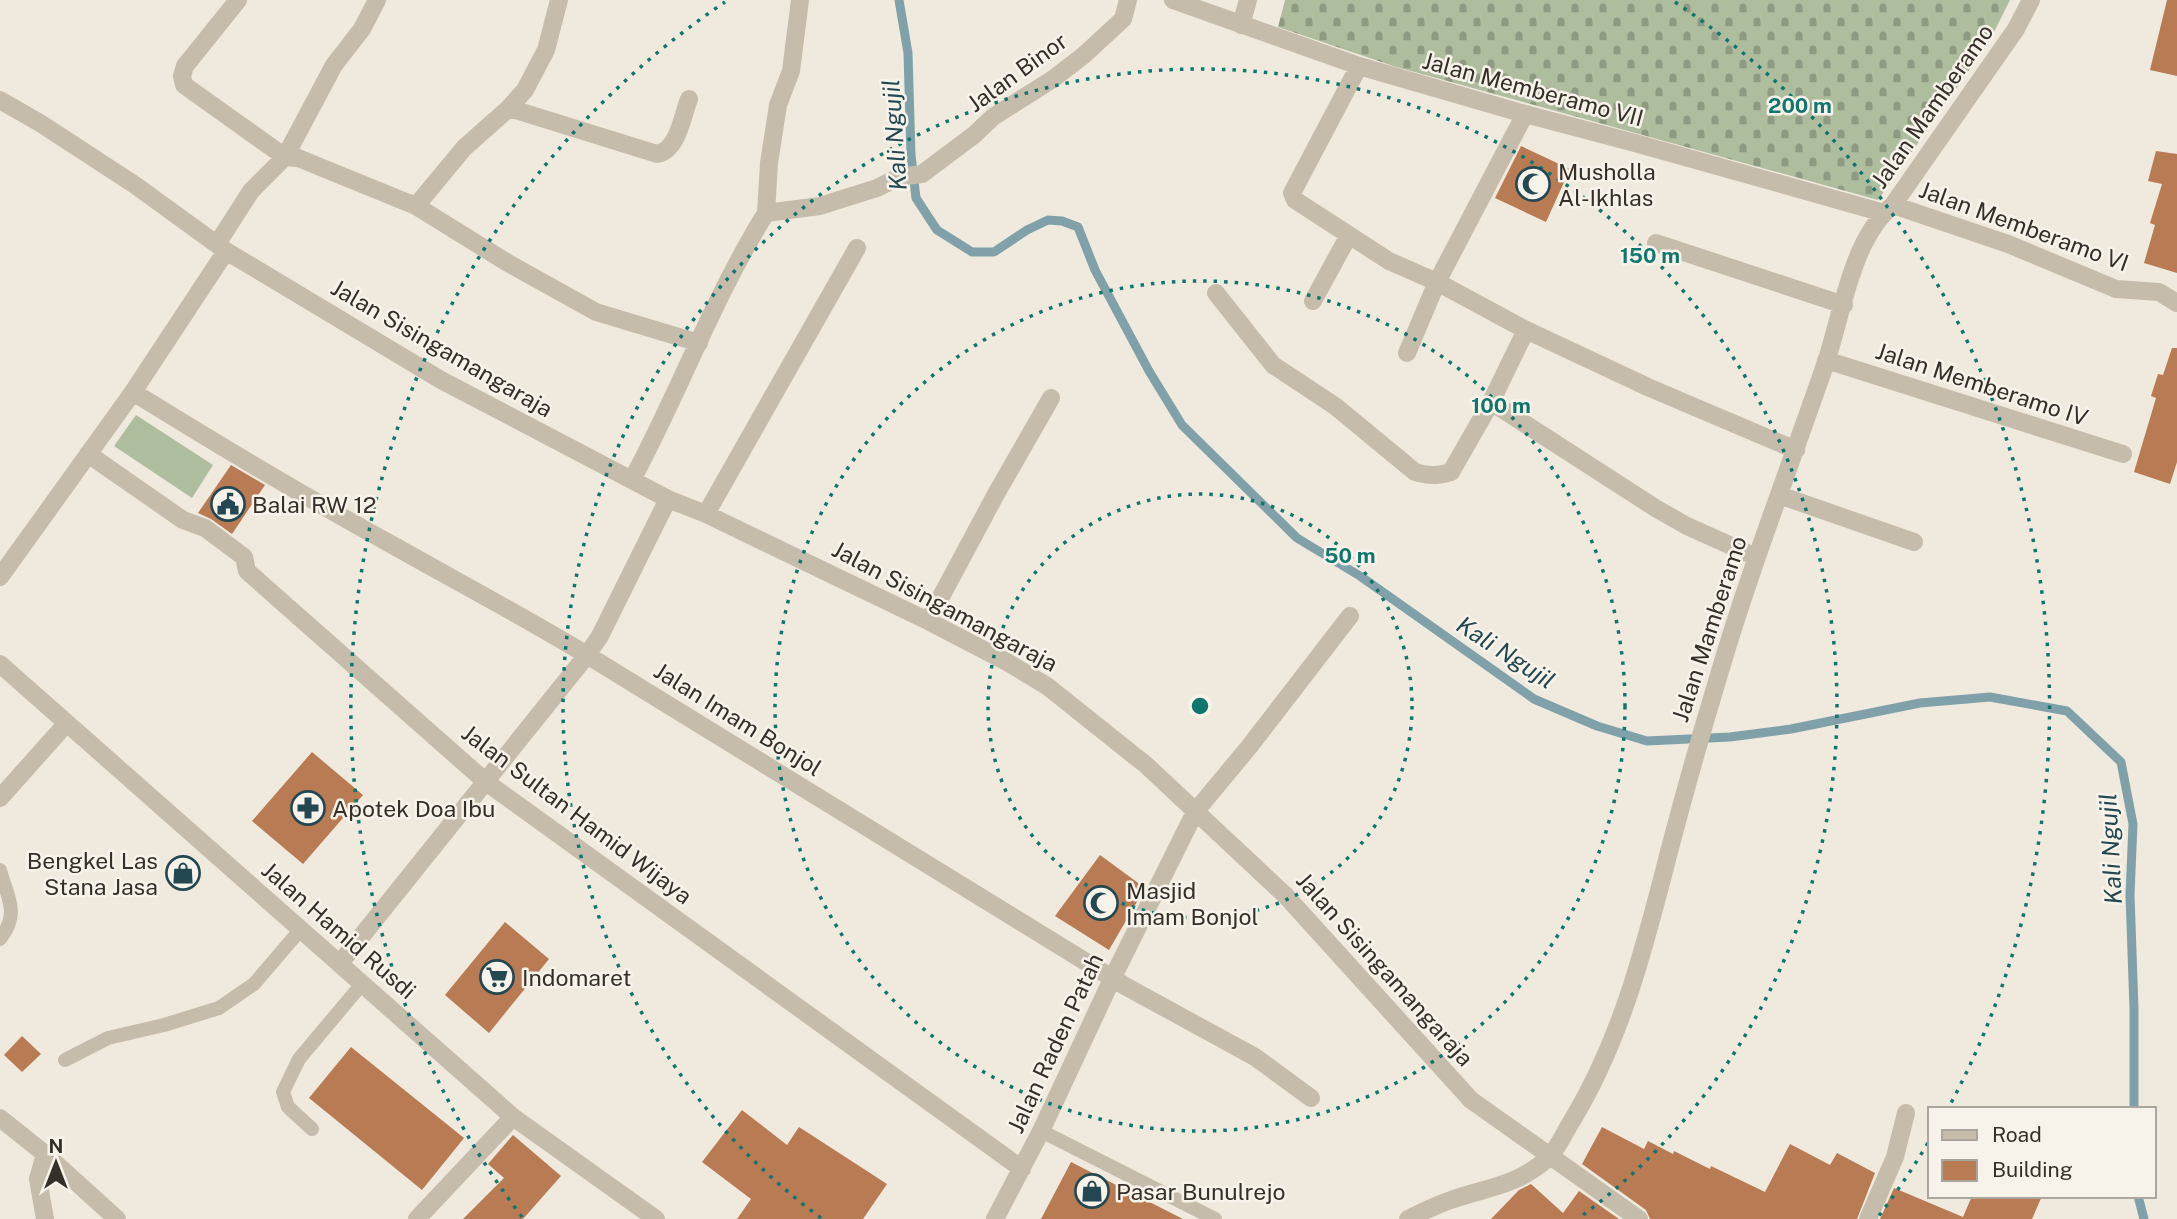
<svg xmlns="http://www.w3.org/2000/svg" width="2177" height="1219" font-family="'Public Sans',sans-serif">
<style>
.cemetery{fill:url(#cemetery-stones)}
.pitch{fill:#afbd9f}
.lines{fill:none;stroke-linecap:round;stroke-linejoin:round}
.stream{stroke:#80a1a9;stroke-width:9}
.building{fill:#b87b53}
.service{stroke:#c6bcab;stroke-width:14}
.minor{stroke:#c6bcab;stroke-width:18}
.tertiary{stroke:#c6bcab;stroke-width:18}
.ring{fill:none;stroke:#0f766e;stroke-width:3.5;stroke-dasharray:3.5 7}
.labels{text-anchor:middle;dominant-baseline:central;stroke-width:5;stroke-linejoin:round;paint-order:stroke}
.street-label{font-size:23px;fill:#352f29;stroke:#f8f3ea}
.poi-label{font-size:23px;fill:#352f29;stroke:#f8f3ea;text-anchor:start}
.water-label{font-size:24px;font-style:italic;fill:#234852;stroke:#f8f3ea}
.centre{fill:#0f766e;stroke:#f8f3ea;stroke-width:3.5}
.ring-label{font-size:21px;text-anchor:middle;font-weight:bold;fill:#0f766e;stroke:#f8f3ea;stroke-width:5;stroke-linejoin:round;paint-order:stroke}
</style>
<defs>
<pattern id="cemetery-stones" width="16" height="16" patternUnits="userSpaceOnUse" patternTransform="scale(1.75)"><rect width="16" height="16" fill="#afbd9f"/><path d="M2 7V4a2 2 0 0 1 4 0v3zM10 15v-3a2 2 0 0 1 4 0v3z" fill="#8f9a82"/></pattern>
</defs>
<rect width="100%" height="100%" fill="#f0eade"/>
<!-- cemetery -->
<path class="cemetery" d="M1285,0H2010L1989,42L1878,200L1393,66L1278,27Z"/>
<!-- pitch -->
<path class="pitch" d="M136,415L213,465L192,498L114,446Z"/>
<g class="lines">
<!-- stream -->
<path class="stream" d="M899,0L908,53L911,155L916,198L937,230L972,252H994L1027,230L1048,220L1062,221L1078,227L1095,270L1149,371L1182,425L1297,538L1360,576L1534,699L1597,726L1647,741L1730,737L1791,729L1920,703L1990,697L2067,711L2121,762L2133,824L2130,895L2134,1009V1109
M2138,1196L2144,1219"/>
</g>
<!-- building -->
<path class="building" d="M2167,0H2177V76L2150,70Z
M1521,146L1570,169L1546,222L1495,198Z
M2156,151L2177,154V273L2144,263L2155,225L2150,223L2162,184L2148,181Z
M2172,348H2177V462L2170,484L2134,472L2156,398L2151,396L2158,374L2163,375Z
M231,465L265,485L232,534L211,519L198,513Z
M312,752L363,795L303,864L252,821Z
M1100,855L1145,888L1109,950L1055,916Z
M505,922L549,959L489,1033L445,995Z
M22,1036L41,1054L22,1072L4,1055Z
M351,1047L464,1138L422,1190L309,1098Z
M742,1110L787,1145L799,1127L887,1184L863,1219H737L751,1199L702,1162Z
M1602,1127L1644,1149L1648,1141L1673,1154L1674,1151L1710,1169L1711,1166L1765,1192L1790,1144L1830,1165L1837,1153L1875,1173L1857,1219H1650L1646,1210L1582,1164Z
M513,1135L561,1176L523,1219H463L504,1178L488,1164Z
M1071,1162L1183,1219H1041Z
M1531,1184L1563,1213L1579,1191L1619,1219H1491L1519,1190Z
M1894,1188L1963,1217L1972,1196H2042L2032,1219H1880Z"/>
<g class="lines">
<!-- service -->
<path class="service" d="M0,870C8,899 20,913 0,939
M65,1060L108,1038L164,1025L219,1008L254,984L301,929
M312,1129L288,1107L283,1092L299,1059L362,984
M1041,1131L1215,1219"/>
<!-- minor -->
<path class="minor" d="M238,0L185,66L182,76L184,85L285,157L298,158L416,206L464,148L509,108L525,90L546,50L559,0
M1173,0L1359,66L1525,114L1635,143L1884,213
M1241,25L1248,0
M1359,66L1292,193L1295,200L1389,261L1437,282L1526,330L1650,388L1796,450
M0,100L40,123L135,185L226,251L441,380L668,499L706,514L928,621L1007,662L1047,686L1146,765L1285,895L1471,1100L1639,1219
M509,108L657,154C678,150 682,117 689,99
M1893,205L2008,244L2116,289L2159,292L2177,303
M416,206L508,263L596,312L699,343
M766,213L769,163L778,105L791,71L800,0
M1656,243L1844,305
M217,244L251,191L285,157L334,65L362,29L377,0
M1216,293L1273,365L1335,406L1415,472C1428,476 1437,476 1451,472L1491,402L1526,330
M1313,301L1349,235
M1407,353L1437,282L1525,114
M1826,360L2123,454
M133,392C220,446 307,498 396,547C460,583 524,617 587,655L1125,986L1255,1057L1311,1098
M1491,402L1657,509L1687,526L1756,557
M88,454L183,520L205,528L244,557L247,571L486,782L1022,1169
M632,480C679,393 713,298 766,213L820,206L877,188L899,177L922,174L974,135L993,117L1053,79L1084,55L1123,19L1128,0
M1779,495L1914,542
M706,514L857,248
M0,577L133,392L226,251
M928,621L996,494L1051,398
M340,963L587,655L600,636L668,499
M0,1118L45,1154L117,1219
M45,1154L38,1179L45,1219
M417,1219L513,1117
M995,1219L1041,1131L1113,977L1195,812L1249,747L1350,616
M1408,1219C1422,1212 1436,1205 1451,1200C1488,1187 1516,1186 1547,1159C1558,1149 1565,1131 1573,1119C1623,1036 1646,941 1670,848C1685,791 1701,734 1718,678C1749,572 1789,469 1825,365C1842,316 1851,239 1893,205L2016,29L2031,0
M1868,1219L1895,1157L1906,1113"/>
<!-- tertiary -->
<path class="tertiary" d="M0,664L513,1117L656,1219
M0,798L66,724"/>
</g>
<!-- distance rings -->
<g class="ring">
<circle cx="1200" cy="706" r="212"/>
<circle cx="1200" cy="706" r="425"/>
<path d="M821 1218A637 637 0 1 1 1579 1218"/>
<path d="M1928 1143A849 849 0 0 1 1878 1217M522 1217A849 849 0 0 1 725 2M1675 2A849 849 0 0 1 1950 1105"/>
</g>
<!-- icons -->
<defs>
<g id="mosque-ring" transform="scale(1.75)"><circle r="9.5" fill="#f8f3ea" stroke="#234852" stroke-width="1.5"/><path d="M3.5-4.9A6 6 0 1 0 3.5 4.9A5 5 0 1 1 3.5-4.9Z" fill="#234852"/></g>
<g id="civic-ring" transform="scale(1.75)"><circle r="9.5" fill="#f8f3ea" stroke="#234852" stroke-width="1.5"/><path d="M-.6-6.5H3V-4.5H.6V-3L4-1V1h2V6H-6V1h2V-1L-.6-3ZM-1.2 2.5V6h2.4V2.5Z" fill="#234852"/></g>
<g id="pharmacy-ring" transform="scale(1.75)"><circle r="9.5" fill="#f8f3ea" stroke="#234852" stroke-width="1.5"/><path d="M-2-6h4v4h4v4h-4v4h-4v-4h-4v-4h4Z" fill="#234852"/></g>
<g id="shop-ring" transform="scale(1.75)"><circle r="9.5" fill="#f8f3ea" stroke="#234852" stroke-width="1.5"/><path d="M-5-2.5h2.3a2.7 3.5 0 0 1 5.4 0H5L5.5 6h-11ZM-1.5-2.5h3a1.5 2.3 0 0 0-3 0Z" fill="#234852"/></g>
<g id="supermarket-ring" transform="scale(1.75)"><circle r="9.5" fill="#f8f3ea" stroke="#234852" stroke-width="1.5"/><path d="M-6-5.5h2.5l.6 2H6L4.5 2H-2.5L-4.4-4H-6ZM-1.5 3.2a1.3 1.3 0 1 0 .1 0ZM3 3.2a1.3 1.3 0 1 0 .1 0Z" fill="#234852"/></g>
</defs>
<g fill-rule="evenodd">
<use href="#mosque-ring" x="1533" y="184"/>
<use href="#civic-ring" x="228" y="504"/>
<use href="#pharmacy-ring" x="308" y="808"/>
<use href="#shop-ring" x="183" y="873"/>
<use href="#mosque-ring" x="1101" y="903"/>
<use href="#supermarket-ring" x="497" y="977"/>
<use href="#shop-ring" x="1092" y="1191"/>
</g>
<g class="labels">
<!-- street labels -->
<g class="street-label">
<text transform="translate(1017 72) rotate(-36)">Jalan Binor</text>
<text transform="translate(1533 89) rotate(15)">Jalan Memberamo VII</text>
<text transform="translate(1932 106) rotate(-55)">Jalan Mamberamo</text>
<text transform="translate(2024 226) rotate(20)">Jalan Memberamo VI</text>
<text transform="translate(442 348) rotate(30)">Jalan Sisingamangaraja</text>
<text transform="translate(1982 384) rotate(18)">Jalan Memberamo IV</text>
<text transform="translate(945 606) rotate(28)">Jalan Sisingamangaraja</text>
<text transform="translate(1709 629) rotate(-72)">Jalan Mamberamo</text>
<text transform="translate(738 719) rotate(32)">Jalan Imam Bonjol</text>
<text transform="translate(577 814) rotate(37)">Jalan Sultan Hamid Wijaya</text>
<text transform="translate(339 930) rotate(41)">Jalan Hamid Rusdi</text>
<text transform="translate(1385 969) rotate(48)">Jalan Sisingamangaraja</text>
<text transform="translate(1055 1043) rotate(-65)">Jalan Raden Patah</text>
</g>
<!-- poi labels -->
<g class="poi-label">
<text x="1558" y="171">Musholla<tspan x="1558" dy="26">Al-Ikhlas</tspan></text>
<text x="252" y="504">Balai RW 12</text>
<text x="332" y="808">Apotek Doa Ibu</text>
<text x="158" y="860" text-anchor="end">Bengkel Las<tspan x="158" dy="26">Stana Jasa</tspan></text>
<text x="1126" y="890">Masjid<tspan x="1126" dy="26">Imam Bonjol</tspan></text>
<text x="522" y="977">Indomaret</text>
<text x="1116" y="1191">Pasar Bunulrejo</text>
</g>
<!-- water labels -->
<g class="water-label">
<text transform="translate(894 135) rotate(-94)">Kali Ngujil</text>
<text transform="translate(1506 652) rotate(33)">Kali Ngujil</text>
<text transform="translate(2110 849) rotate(-93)">Kali Ngujil</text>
</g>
</g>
<circle cx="1200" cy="706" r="10" class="centre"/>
<g class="ring-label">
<text x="1800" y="113">200 m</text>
<text x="1650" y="263">150 m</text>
<text x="1501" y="413">100 m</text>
<text x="1350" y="563">50 m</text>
</g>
<!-- legend -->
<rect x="1928" y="1107" width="228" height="91" fill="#f8f3ea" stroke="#aaa59d" stroke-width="2"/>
<rect x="1942" y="1130" width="35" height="10" fill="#c6bcab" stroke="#aaa59d" stroke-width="2"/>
<text x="1992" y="1142" font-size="21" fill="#352f29">Road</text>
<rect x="1942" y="1160" width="35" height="21" fill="#b87b53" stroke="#aaa59d" stroke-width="2"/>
<text x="1992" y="1177" font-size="21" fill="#352f29">Building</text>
<!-- north arrow -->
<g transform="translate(56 1163)" stroke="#f8f3ea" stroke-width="5" paint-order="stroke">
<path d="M0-5L12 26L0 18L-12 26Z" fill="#352f29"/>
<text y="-10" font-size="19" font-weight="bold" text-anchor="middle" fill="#352f29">N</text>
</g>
</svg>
